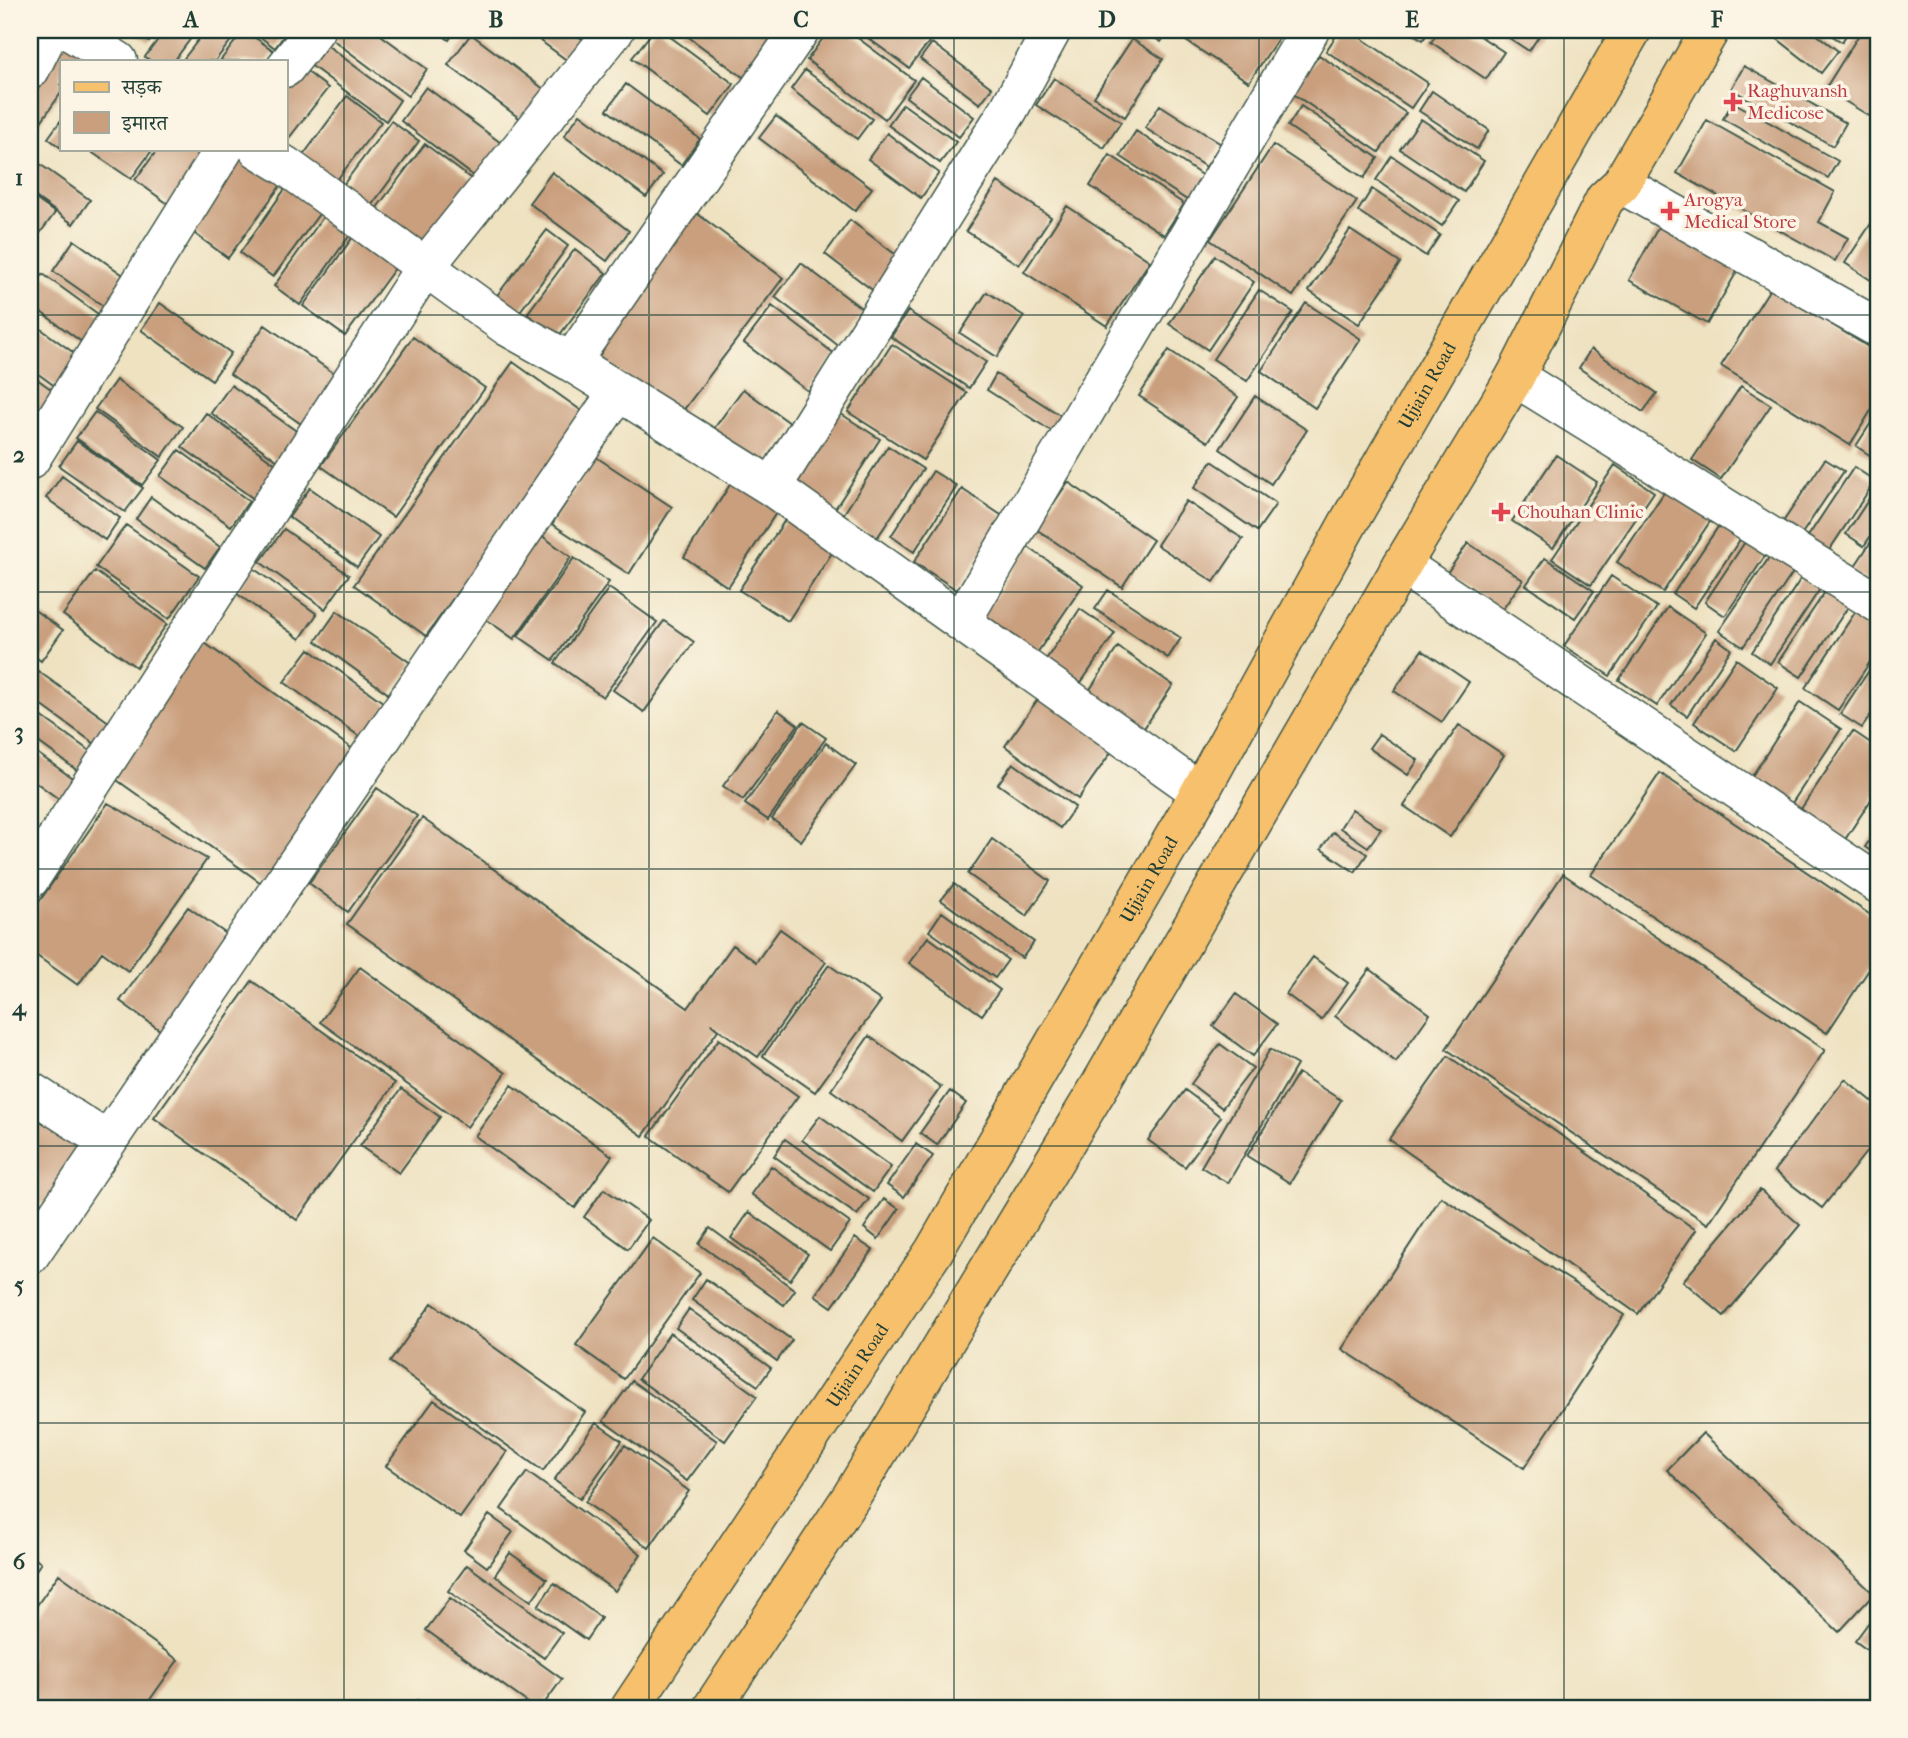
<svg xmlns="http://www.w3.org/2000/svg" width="1908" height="1738" font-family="'IM FELL French Canon','Noto Serif Devanagari',serif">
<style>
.building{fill:#c99f7e}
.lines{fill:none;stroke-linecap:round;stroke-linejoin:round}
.street-casing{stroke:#3e5649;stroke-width:41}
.primary-casing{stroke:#3e5649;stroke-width:41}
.street{stroke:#fff;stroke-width:38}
.primary{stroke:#f7c06c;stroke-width:38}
.grid{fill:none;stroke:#1f3d34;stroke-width:2;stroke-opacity:0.55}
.health-dot{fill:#e0444e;stroke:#fcf5e5;stroke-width:2.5}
.labels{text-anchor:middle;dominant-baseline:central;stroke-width:7;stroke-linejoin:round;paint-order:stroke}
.health-label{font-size:19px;fill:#be3a42;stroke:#fcf5e5;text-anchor:start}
.street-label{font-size:19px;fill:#1f3d34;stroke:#fcf5e5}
.neatline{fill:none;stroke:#1f3d34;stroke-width:2.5}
.grid-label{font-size:23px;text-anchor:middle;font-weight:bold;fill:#1f3d34}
</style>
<rect width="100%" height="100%" fill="#fcf5e5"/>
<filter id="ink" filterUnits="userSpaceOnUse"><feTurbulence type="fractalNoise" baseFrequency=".0143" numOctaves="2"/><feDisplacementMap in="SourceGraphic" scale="14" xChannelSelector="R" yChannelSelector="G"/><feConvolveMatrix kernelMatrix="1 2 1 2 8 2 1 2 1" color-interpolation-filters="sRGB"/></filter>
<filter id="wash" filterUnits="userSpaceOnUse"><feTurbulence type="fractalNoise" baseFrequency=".00686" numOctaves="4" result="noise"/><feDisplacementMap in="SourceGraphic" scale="28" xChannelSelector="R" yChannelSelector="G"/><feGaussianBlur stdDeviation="1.57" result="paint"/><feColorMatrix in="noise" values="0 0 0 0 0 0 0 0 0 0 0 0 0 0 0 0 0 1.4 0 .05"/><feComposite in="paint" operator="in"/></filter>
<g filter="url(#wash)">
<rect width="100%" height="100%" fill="#eee2c1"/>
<g id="blocks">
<!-- building -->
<path class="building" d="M132,30H158L149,42Z
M165,30H197L174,61H151L145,57Z
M206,30H231L236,34L215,61H182Z
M244,30L274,51L266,61H220Z
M251,30H288L275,48Z
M333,30H374L427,69L408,96L328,36Z
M436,30H456L449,40Z
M526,30H570L592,46L576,67Z
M654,30H661L734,84L710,116L632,58Z
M679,30H771L780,36L747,80Z
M829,30H847L914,80L885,119L807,60Z
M857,30H922L932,38L909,68Z
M1142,30H1169L1161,42Z
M1189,30H1268L1279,37L1249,82L1183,39Z
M1340,30H1349L1428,83L1411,108L1326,51Z
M1407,30H1430L1423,40Z
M1440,30H1471L1504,52L1486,79L1431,42Z
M1497,30H1543L1529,51Z
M1766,30H1811L1838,51L1821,73Z
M1823,30H1849L1842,42Z
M1862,30H1878V106L1871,117L1825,89Z
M471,34L549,93L526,123L448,65Z
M68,38L85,61H61V93L40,123L30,116V91Z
M1132,39L1163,59L1125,117L1094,97Z
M320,40L400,100L386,121L305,61Z
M932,43L992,88L980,104L920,59Z
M1319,55L1406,113L1379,152L1292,93Z
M300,66L328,88L285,143V85Z
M1744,66L1846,123L1833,146L1731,89Z
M805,70L872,119L857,139L791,89Z
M921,77L974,117L959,137L906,97Z
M1054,78L1121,122L1104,148L1036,105Z
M626,84L700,139L681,165L607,110Z
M426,87L505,146L479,180L401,121Z
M1432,91L1489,130L1477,149L1419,111Z
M347,96L381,122L330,189L296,165Z
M1733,102L1838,161L1828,178L1723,119Z
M903,104L956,142L940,163L888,125Z
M1160,105L1221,144L1206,167L1145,128Z
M1301,106L1378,158L1364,178L1288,126Z
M580,114L663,175L646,197L564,136Z
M776,116L872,188L855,211L759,138Z
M1421,119L1484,161L1464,192L1400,149Z
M61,120V148L48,138Z
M1707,120L1835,192L1819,222L1848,238L1835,261L1677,173Z
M391,121L419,141L368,210L340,189Z
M1136,131L1206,178L1190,202L1120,156Z
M887,133L939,173L921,198L868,159Z
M425,144L478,184L426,254L373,213Z
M1273,145L1357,201L1293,296L1210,240Z
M87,149H153L131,179Z
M158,149H211L171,206L135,180Z
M244,149L286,178L228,258L187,228Z
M1110,155L1184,204L1164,235L1090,186Z
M1392,156L1459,201L1442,226L1376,180Z
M30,157L90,200L73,224L30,193Z
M552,172L629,231L607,261L529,203Z
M292,179L327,203L273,277L240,253Z
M998,182L1051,217L1019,265L966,231Z
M1372,189L1440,235L1426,256L1358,211Z
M30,195L55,213L34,241L30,237Z
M331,206L357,225L300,305L274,286Z
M1067,206L1150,261L1107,326L1024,272Z
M695,212L783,278L679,416L591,350Z
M1878,213V285L1845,263Z
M850,220L900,258L875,292L825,254Z
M1660,224L1739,268L1707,324L1629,280Z
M358,230L401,260L345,336L303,306Z
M547,230L568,246L518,314L495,298Z
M1350,230L1400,263L1359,324L1309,291Z
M74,240L133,282L112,312L53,271Z
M575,249L606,273L558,337L527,314Z
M1215,256L1254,282L1208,350L1169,324Z
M801,263L865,311L839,346L775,297Z
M43,274L109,322L90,348L30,304V293Z
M1771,287L1878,353V399L1850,445L1721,366Z
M1259,290L1293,312L1247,381L1213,359Z
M987,292L1024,316L997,357L960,333Z
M160,303L231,353L212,380L141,330Z
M1306,303L1361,339L1315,408L1261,371Z
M772,306L836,355L808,391L744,343Z
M908,311L986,362L969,388L891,337Z
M30,321L85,361L63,392L30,368Z
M265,325L339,377L304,426L230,374Z
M413,337L485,388L393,517L321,466Z
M892,344L967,393L923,460L848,412Z
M1591,349L1657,393L1643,412L1579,368Z
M1169,350L1238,397L1208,442L1139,396Z
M513,362L586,414L426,636L354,585Z
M30,374L62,397L44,422L30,412Z
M996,374L1063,417L1053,432L987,390Z
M116,380L183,427L162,457L95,409Z
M231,385L302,435L281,463L211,413Z
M1741,386L1771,405L1721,479L1692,460Z
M743,389L794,426L760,471L710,434Z
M1255,396L1307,430L1271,484L1220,449Z
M835,410L880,439L831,515L787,485Z
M95,412L161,460L142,485L76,438Z
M1878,412V457L1877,460L1856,446Z
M206,413L277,465L254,499L182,447Z
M77,441L143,488L125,512L59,466Z
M888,446L923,469L877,538L843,515Z
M179,450L249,501L231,526L160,476Z
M1556,455L1597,482L1553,548L1512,521Z
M596,457L672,507L629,574L552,524Z
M1825,459L1844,471L1797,541L1779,528Z
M1212,461L1276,504L1257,531L1194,488Z
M1615,465L1654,492L1591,585L1552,559Z
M1854,467L1875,481L1826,555L1805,541Z
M933,471L957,486L914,552L891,536Z
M62,476L120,518L105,540L46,498Z
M733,480L778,510L728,587L684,557Z
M1672,481L1717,511L1663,592L1617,562Z
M1068,482L1153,540L1122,587L1036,529Z
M1878,485V525L1864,546L1846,534Z
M310,488L379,537L357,567L289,517Z
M962,489L1004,517L957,590L914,562Z
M151,497L220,547L205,568L136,519Z
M1186,501L1243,539L1214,582L1157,545Z
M789,514L837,545L788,621L739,590Z
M1720,524L1741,538L1694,608L1673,594Z
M126,525L199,576L169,619L96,567Z
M284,529L349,575L325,609L260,562Z
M534,530L571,557L514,639L476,612Z
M1878,531V568L1868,583L1851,572Z
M1749,536L1769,550L1725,616L1705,602Z
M1468,543L1523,580L1502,610L1447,573Z
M1028,547L1083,585L1035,656L981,619Z
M1773,552L1796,568L1743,647L1719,631Z
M574,558L609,582L553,660L518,636Z
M1545,558L1594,591L1575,618L1526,585Z
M253,568L317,614L300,639L236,593Z
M95,571L167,624L136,667L63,615Z
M1804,574L1822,586L1770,664L1752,652Z
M1611,576L1657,607L1610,676L1564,646Z
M1829,586L1852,601L1801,677L1778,662Z
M609,588L657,622L603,697L555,663Z
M1108,590L1181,638L1168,658L1095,609Z
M30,607L63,630L41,661L30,653Z
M1668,607L1706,633L1657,706L1619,680Z
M1080,609L1115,633L1080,684L1045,661Z
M337,611L412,664L390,695L316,641Z
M1856,611L1878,626V650L1838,710L1805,688Z
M664,621L694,642L644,712L613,690Z
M1716,638L1731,649L1687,716L1671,705Z
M202,641L358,753L264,885L107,773Z
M1118,647L1173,685L1136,740L1081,703Z
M309,649L387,705L363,739L284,682Z
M1422,650L1469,682L1442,722L1394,691Z
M1878,657V704L1862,728L1840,714Z
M1736,659L1778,688L1736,751L1694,723Z
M38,671L110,723L95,744L30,697V683Z
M1043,692L1117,744L1078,799L1005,746Z
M1800,702L1841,729L1792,803L1752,776Z
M30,708L91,752L78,771L30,736Z
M778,710L798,725L743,800L723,786Z
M803,722L826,738L768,820L745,804Z
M1459,725L1504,755L1450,837L1404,806Z
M1853,731L1878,748V789L1844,841L1799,812Z
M1379,734L1418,760L1408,775L1369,748Z
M826,743L856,765L801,841L772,819Z
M30,748L75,780L60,800L30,778Z
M1013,763L1075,807L1060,828L998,784Z
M1660,773L1878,920V956L1827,1033L1591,875Z
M377,788L417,816L348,912L309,883Z
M108,803L207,859L128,971L102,952L78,985L30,951V915Z
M1352,809L1381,829L1368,847L1340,828Z
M422,818L688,1008L733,945L756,962L780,929L826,962L758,1057L711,1024L718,1030L643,1136L347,924Z
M1878,828V856L1865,847Z
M1333,832L1367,854L1355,872L1321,849Z
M992,839L1050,881L1027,916L968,874Z
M1563,874L1825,1050L1708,1224L1446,1049Z
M954,884L1034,942L1022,958L941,900Z
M188,907L232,938L164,1033L120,1001Z
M942,912L1008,960L995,978L929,931Z
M928,937L1000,990L982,1015L909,963Z
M1313,957L1348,983L1321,1020L1286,994Z
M829,965L881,1001L815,1092L763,1056Z
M360,967L506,1073L467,1127L320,1022Z
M1370,969L1430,1014L1396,1062L1335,1016Z
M252,981L395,1083L297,1220L154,1118Z
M1236,994L1277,1024L1253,1056L1213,1026Z
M869,1036L941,1087L902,1141L831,1090Z
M719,1039L798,1096L728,1192L649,1136Z
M1220,1044L1253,1068L1222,1108L1191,1084Z
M1270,1049L1297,1065L1228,1183L1201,1167Z
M1448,1056L1696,1230L1638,1314L1389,1139Z
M1298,1073L1341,1100L1290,1183L1247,1156Z
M1845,1079L1878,1106V1137L1822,1208L1774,1171Z
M512,1085L612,1156L575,1208L475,1136Z
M401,1089L440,1117L399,1173L360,1146Z
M1185,1090L1221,1117L1185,1167L1148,1140Z
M950,1091L966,1103L937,1145L920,1133Z
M30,1108L90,1151L48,1208L30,1195Z
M820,1116L891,1167L873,1192L802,1140Z
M785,1139L869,1199L857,1215L774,1156Z
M916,1144L933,1156L904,1197L887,1185Z
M771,1166L850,1223L830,1251L751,1194Z
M604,1189L649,1220L628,1249L584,1217Z
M1760,1190L1800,1225L1724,1316L1683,1281Z
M1441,1197L1624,1315L1524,1468L1342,1349Z
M884,1199L899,1209L878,1239L864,1228Z
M749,1212L808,1254L790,1280L731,1238Z
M710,1228L795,1290L784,1305L699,1244Z
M653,1238L700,1273L624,1379L576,1345Z
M855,1238L873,1250L832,1307L815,1295Z
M706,1279L792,1340L777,1361L692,1300Z
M432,1303L585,1412L543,1471L390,1362Z
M689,1309L771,1368L758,1386L676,1328Z
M670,1333L757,1396L725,1441L638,1379Z
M632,1381L717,1441L687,1481L603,1421Z
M434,1400L507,1452L460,1518L386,1466Z
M596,1423L622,1441L580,1499L554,1480Z
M1703,1433L1874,1594L1839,1632L1667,1470Z
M625,1445L689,1491L649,1548L585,1502Z
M527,1472L641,1554L615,1591L501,1509Z
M489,1515L513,1532L487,1567L464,1550Z
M510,1553L547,1579L531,1601L495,1575Z
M30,1555L41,1563L30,1578Z
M467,1565L562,1633L544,1658L448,1591Z
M59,1574L178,1660L144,1708H30V1615Z
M554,1583L601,1618L586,1640L538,1606Z
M450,1598L562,1679L541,1708H535L426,1630Z
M1878,1610V1658L1855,1641Z
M418,1700L430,1708H412Z"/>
</g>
</g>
<g filter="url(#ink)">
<use href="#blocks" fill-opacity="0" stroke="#3e5649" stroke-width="2"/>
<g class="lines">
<!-- street casing -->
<g class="street-casing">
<path id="street" d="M68,30L118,61
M285,68L315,30
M30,70L50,30
M258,149L286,166L508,327L571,362L772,487L1200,792
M1621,184L1878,328
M571,362L800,30
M1515,377L1878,603
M30,460L224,149
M772,487L1009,109L1052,30
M1402,565L1878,884
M961,622L1310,30
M30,879L425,267L615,30
M30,1091L107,1141
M30,1255L617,393"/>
</g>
<!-- primary casing -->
<g class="primary-casing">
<g id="primary">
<path id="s1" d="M630,1708L934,1251L1200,792L1350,520L1632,30"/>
<path d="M712,1708L851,1497L1099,1087L1402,565L1515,377L1605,199L1621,184L1710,30"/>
</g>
</g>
<!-- street -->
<use href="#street" class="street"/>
<!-- primary -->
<use href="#primary" class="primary"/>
</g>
</g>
<!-- grid -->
<path class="grid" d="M344,30V1708M649,30V1708M954,30V1708M1259,30V1708M1564,30V1708M30,315H1878M30,592H1878M30,869H1878M30,1146H1878M30,1423H1878"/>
<!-- markers -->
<g class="health-dot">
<path d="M1729.5 91.5h7v7h7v7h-7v7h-7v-7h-7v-7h7z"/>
<path d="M1666.5 200.5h7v7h7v7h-7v7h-7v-7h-7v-7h7z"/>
<path d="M1497.5 501.5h7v7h7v7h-7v7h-7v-7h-7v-7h7z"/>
</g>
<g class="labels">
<!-- health labels -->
<g class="health-label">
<text x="1747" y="91">Raghuvansh<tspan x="1747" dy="22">Medicose</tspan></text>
<text x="1684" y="200">Arogya<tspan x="1684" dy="22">Medical Store</tspan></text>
<text x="1517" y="512">Chouhan Clinic</text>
</g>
<!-- street labels -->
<g class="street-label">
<text stroke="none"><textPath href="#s1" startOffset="1545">Ujjain Road</textPath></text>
<text stroke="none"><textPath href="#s1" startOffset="978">Ujjain Road</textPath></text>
<text stroke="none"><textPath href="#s1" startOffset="411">Ujjain Road</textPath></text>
</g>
</g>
<!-- margin -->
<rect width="1908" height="1738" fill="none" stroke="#fcf5e5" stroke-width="77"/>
<!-- legend -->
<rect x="60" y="60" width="228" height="91" fill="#fcf5e5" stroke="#a4ab9e" stroke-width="2"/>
<rect x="74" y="82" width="35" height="10" fill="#f7c06c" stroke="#a4ab9e" stroke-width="2"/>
<text x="122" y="94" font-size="21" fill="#1f3d34">सड़क</text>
<rect x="74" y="112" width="35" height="21" fill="#c99f7e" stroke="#a4ab9e" stroke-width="2"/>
<text x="122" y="130" font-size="21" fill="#1f3d34">इमारत</text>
<rect x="38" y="38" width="1832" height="1662" class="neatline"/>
<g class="grid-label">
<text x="191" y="27">A</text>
<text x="496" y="27">B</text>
<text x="801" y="27">C</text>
<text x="1107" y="27">D</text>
<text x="1412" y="27">E</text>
<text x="1717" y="27">F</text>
<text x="19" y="185">1</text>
<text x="19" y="462">2</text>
<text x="19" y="739">3</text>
<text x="19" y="1015">4</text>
<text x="19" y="1292">5</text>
<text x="19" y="1569">6</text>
</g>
</svg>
